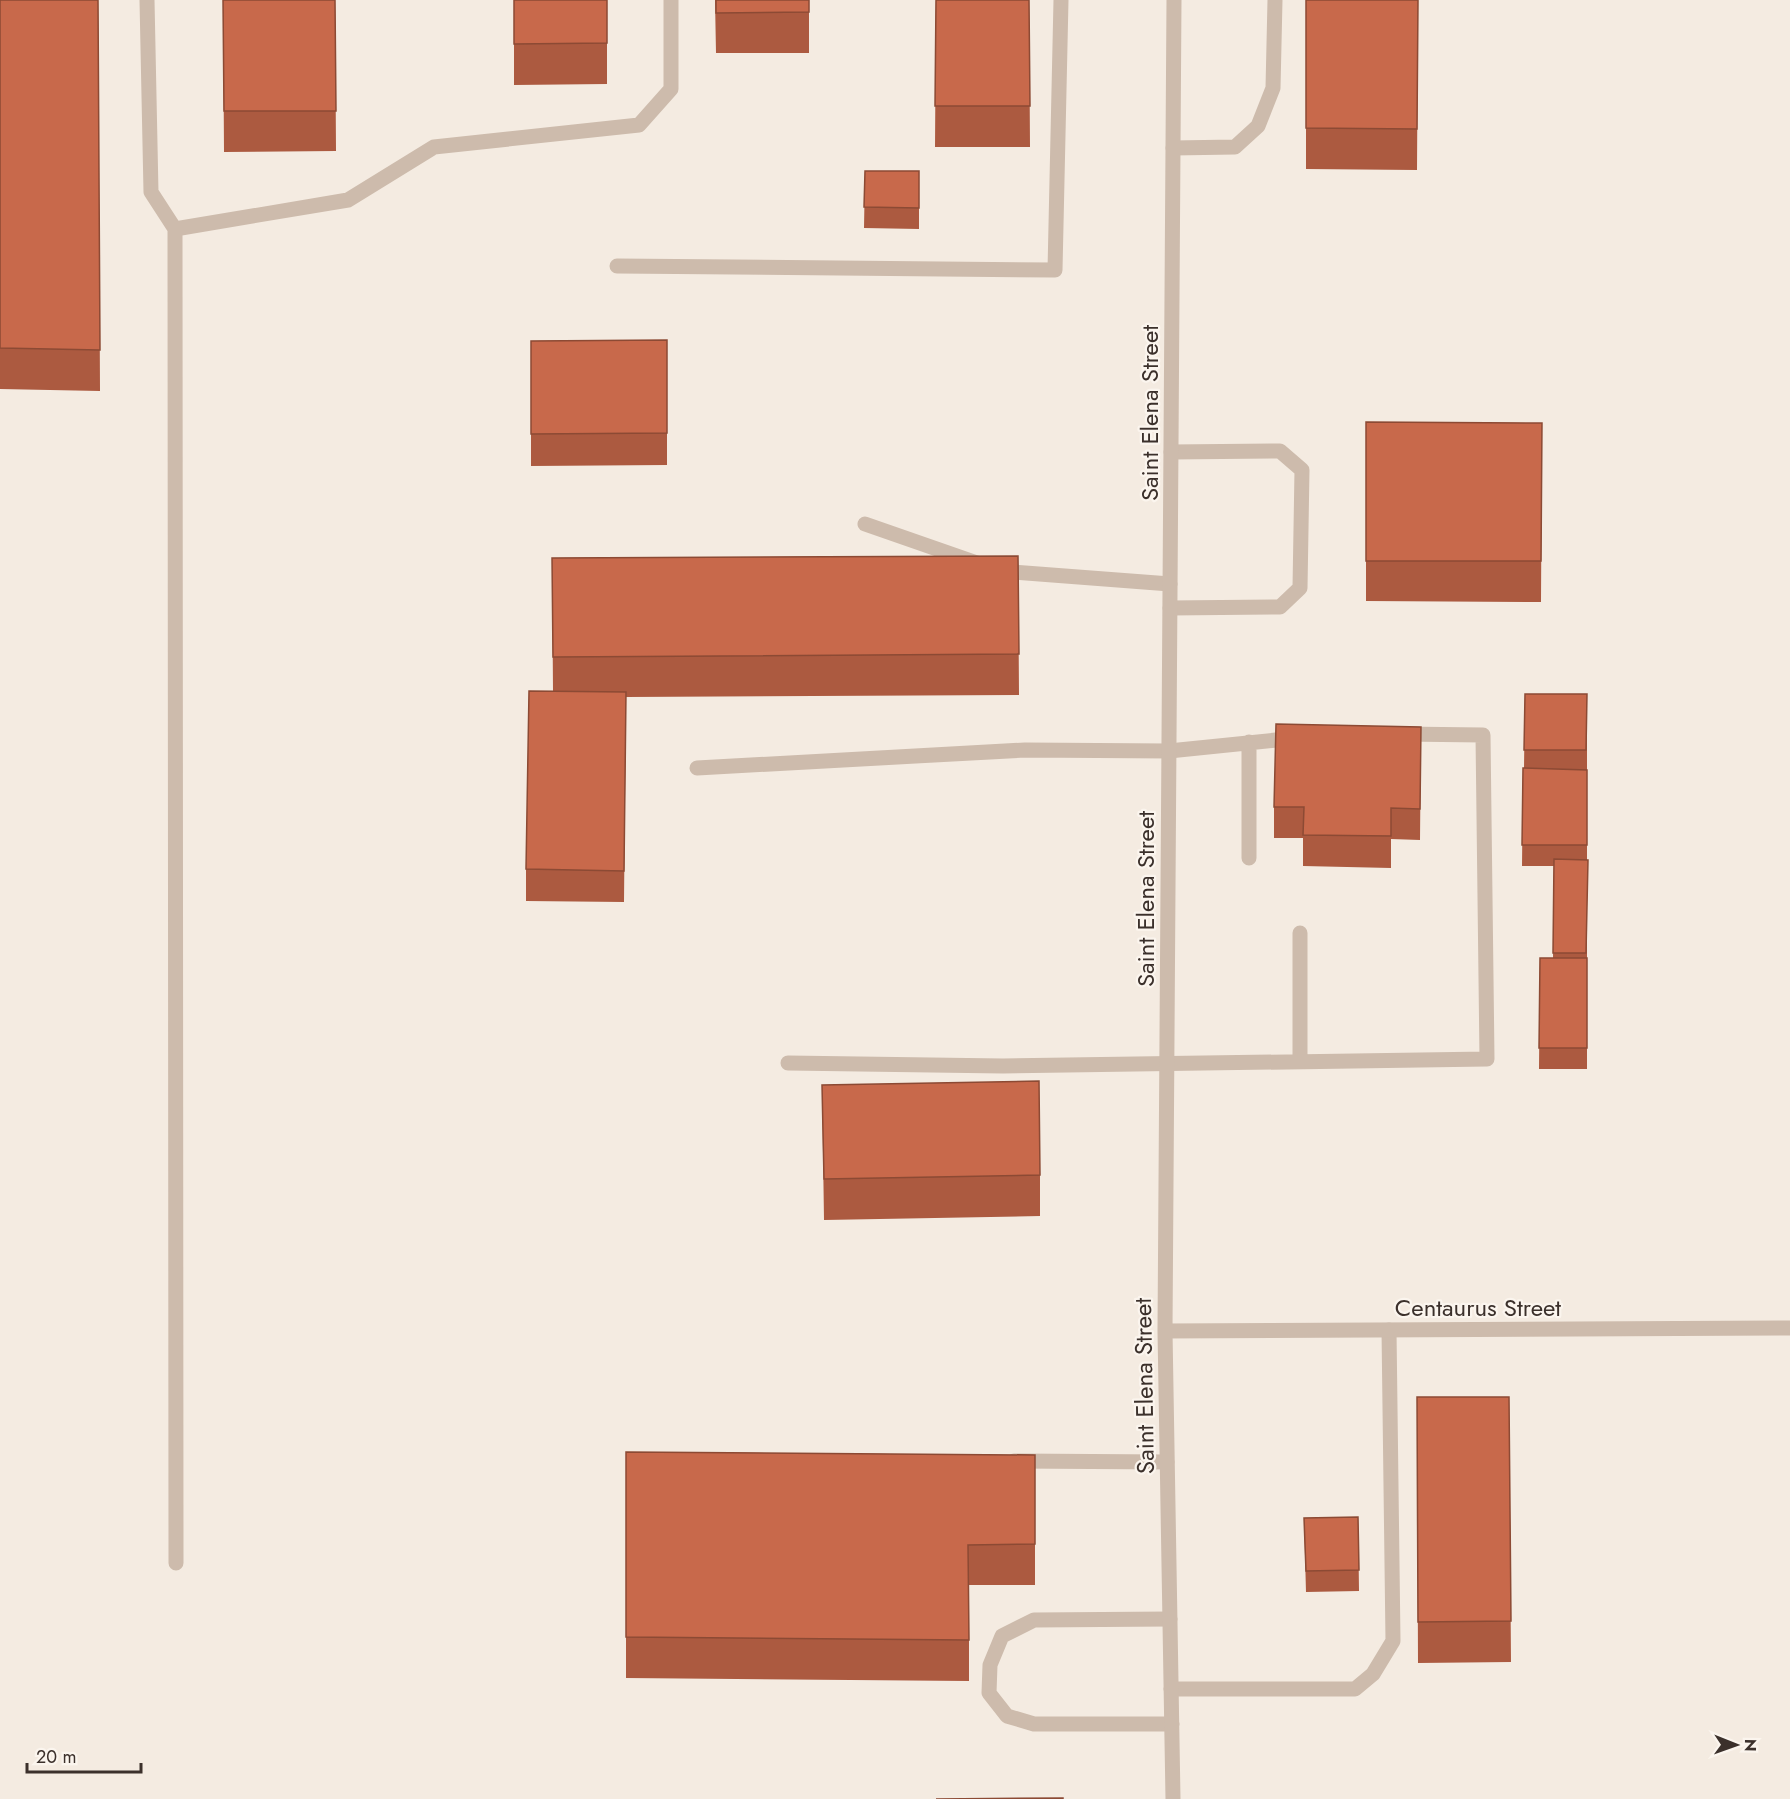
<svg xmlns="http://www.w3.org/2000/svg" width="1790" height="1799" font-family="Jost,sans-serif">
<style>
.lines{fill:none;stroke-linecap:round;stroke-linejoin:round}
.lane{stroke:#cdbbac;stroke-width:15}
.street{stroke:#cdbbac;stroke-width:15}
.wall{fill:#ac5a40}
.building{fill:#c8694b;stroke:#8c4a34;stroke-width:1.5}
.labels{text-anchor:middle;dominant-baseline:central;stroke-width:4.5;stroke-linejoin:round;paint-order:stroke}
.street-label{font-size:24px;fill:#3b302b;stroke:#fbf5ee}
</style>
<rect width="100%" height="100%" fill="#f4ebe1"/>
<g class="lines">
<!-- lane -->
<path class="lane" d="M147,0L151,192L175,229L348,200L434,147L639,125L671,89V0
M1173,148L1235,147L1258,126L1273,88L1275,0
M175,229L176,1563
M617,266L1055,270L1061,0
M865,524L977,563
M1000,571L1170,584
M1170,608L1280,607L1300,588L1302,470L1280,451L1171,452
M1249,742V858
M697,768L1025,750L1169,751L1296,738
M1300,933V1062
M788,1063L1003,1066L1487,1059L1483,735L1401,734
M1014,1461L1167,1462
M1170,1619L1034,1620L1002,1636L990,1665L989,1693L1007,1716L1034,1724H1172
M1171,1689H1355L1373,1674L1393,1641L1389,1330"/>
<!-- street -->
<path class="street" d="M1165,1331L1790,1328
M1173,1799L1165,1331L1174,0"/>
</g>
<!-- wall -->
<path class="wall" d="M0,0H98L100,391L0,389Z
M223,0H335L336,151L224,152Z
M514,0H607V84L514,85Z
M715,0H809V53H716Z
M936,0H1029L1030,147H935Z
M1306,0H1418L1417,170L1306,169Z
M865,171H919V229L864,228Z
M667,340V465L531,466V341Z
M1366,422L1542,423L1541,602L1366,601Z
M1018,556L1019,695L626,697L624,902L526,901V869L553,691L552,558Z
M1525,694H1587V1069H1539L1540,958H1553L1554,866H1522L1523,768H1524Z
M1421,727L1420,840L1391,839V868L1303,866V838H1274V807Z
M822,1085L1040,1175V1216L824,1220Z
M1417,1397H1509L1511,1662L1418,1663Z
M626,1452L1035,1455V1585H969V1681L626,1678Z
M1358,1517L1359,1591L1306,1592L1304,1518Z"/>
<!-- building -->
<path class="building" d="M0,0H98L100,350L0,348Z
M223,0H335L336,111H224Z
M514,0H607V43L514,44Z
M716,0H809V12L716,13Z
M936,0H1029L1030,106H935Z
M1306,0H1418L1417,129L1306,128Z
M865,171H919V208L864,207Z
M667,340V433L531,434V341Z
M1366,422L1542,423L1541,561H1366Z
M1018,556L1019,654L553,657L552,558Z
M529,691L626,692L624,871L526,869Z
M1525,694H1587L1586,750H1524Z
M1276,724L1421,727L1420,809L1391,808V836L1303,835L1304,807H1274Z
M1523,768L1587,770V845H1522Z
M1554,859L1588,860L1586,953H1553Z
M1540,958H1587V1048H1539Z
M1039,1081L1040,1175L824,1179L822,1085Z
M1417,1397H1509L1511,1621L1418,1622Z
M626,1452L1035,1455V1544L968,1545L969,1640L626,1637Z
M1358,1517L1359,1570L1306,1571L1304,1518Z
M1063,1798V1799H936Z"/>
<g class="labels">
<!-- street labels -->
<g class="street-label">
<text transform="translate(1149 413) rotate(-90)">Saint Elena Street</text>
<text transform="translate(1145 899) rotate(-90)">Saint Elena Street</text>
<text x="1478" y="1307">Centaurus Street</text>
<text transform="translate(1144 1386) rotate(-91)">Saint Elena Street</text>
</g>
</g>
<!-- north arrow -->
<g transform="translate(1736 1745) rotate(91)" stroke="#fbf5ee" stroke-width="4.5" paint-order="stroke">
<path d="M0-4.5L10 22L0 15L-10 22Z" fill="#3b302b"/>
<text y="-9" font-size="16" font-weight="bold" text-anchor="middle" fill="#3b302b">N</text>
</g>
<!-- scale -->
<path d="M27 1763v9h114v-9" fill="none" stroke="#3b302b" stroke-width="3"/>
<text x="36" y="1763" font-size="18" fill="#3b302b" stroke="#fbf5ee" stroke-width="4.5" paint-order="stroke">20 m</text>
</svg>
